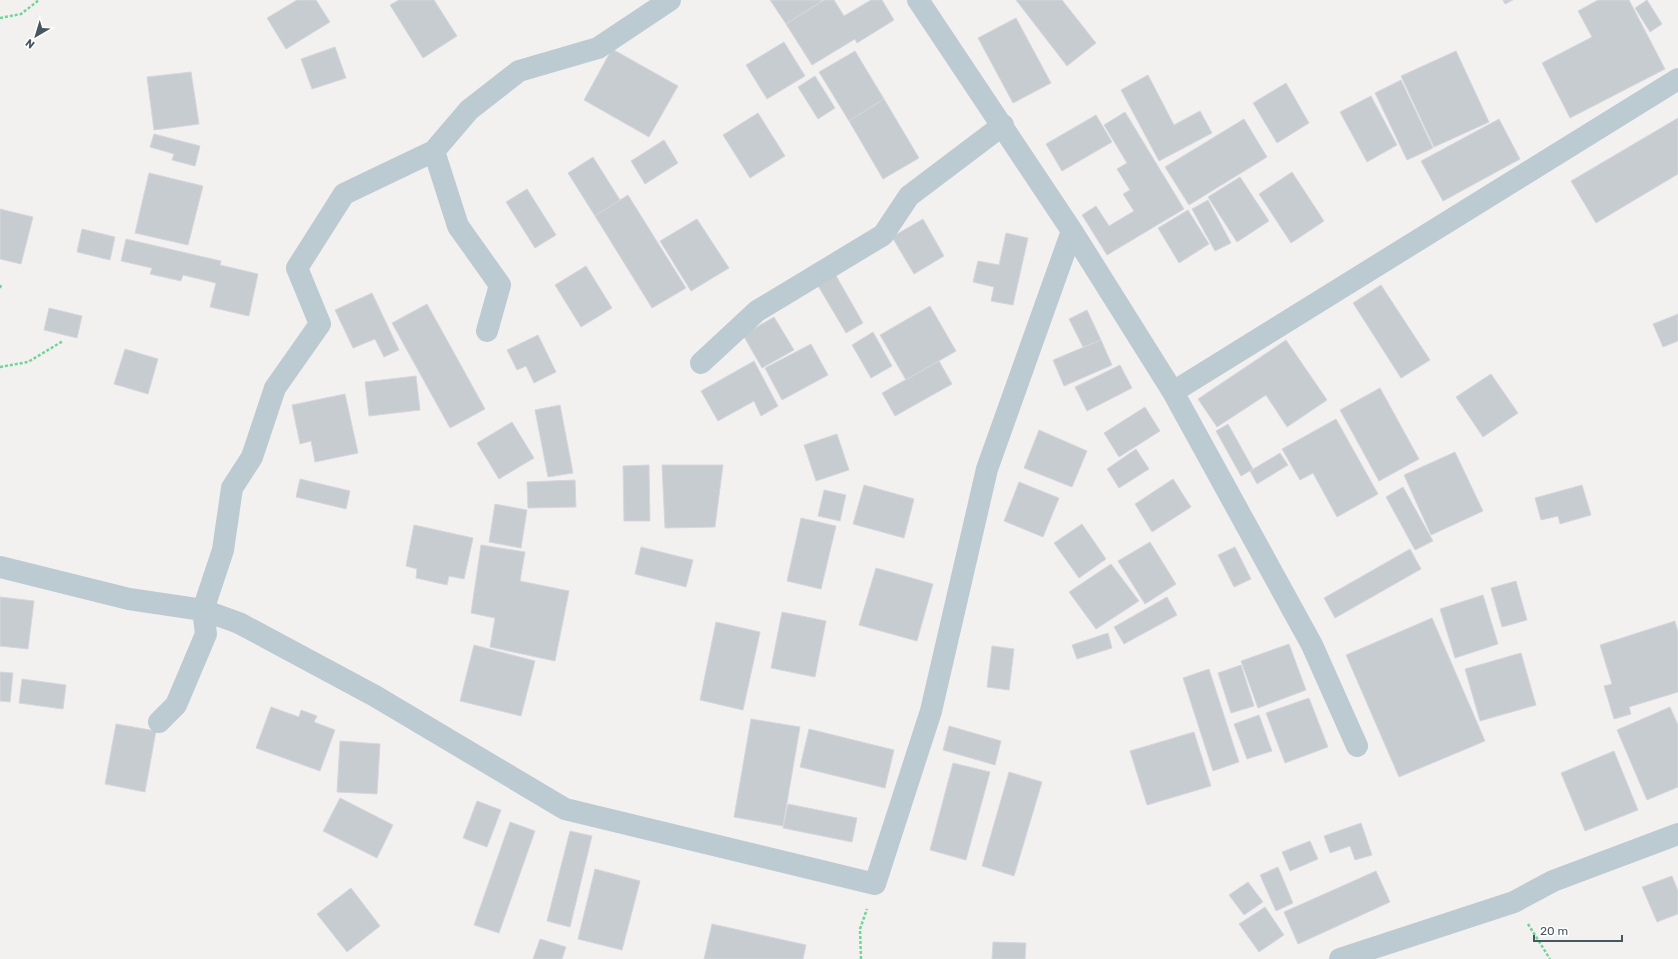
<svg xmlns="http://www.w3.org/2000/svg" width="1678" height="959" font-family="Rubik,sans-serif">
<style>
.building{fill:#c7ccd0;stroke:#d4d7dd}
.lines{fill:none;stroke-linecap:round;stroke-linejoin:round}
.path{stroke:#6ed796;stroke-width:2.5;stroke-dasharray:3 2;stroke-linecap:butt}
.minor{stroke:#bccad1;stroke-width:22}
</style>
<rect width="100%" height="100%" fill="#f3f0f0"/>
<!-- building -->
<path class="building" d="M297,0H316L330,22L286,49L267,18Z
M399,0H434L457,36L423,58L390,5Z
M770,0H821L822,1L786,24Z
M824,0H834L844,16L871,0H882L894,20L857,43L855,39L812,65L786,24Z
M1016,0H1062L1096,43L1067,66Z
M1503,0H1513L1505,4Z
M1598,0H1629L1665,69L1570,118L1542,63L1592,37L1578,11Z
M1647,0L1662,24L1650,32L1635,8Z
M1016,18L1051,83L1013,103L978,38Z
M784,42L805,76L767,99L746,65Z
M335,47L346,78L312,89L301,59Z
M612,49L678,86L649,137L584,100Z
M855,51L884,99L849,121L819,72Z
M1456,51L1489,122L1434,147L1401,76Z
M191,72L199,124L154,130L147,77Z
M1148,75L1174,125L1200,111L1212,133L1159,161L1121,90Z
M815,76L835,108L818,119L798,87Z
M1401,80L1433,148L1407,160L1375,93Z
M1286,83L1309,123L1277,143L1253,103Z
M1371,96L1397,145L1367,162L1340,112Z
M884,99L919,158L883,179L849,121Z
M1125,112L1184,209L1107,255L1082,215L1096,206L1109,226L1134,211L1123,194L1130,190L1117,169L1127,163L1104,125Z
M758,113L785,156L750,178L723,135Z
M1096,115L1112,142L1062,171L1046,144Z
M1678,118V174L1596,223L1571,181Z
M1244,119L1267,157L1189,205L1165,167Z
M1499,119L1520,159L1443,201L1421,161Z
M154,134L200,146L195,166L172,160L174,154L150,147Z
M664,140L678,163L645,184L631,161Z
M593,157L620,200L595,216L568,173Z
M1292,172L1324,221L1291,243L1259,194Z
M149,173L203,186L188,245L135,233Z
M1240,177L1269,221L1237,242L1208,197Z
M527,189L556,235L535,248L506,202Z
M628,195L686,288L652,308L595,216Z
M1208,200L1231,243L1215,251L1192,209Z
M0,209L33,217L21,264L0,259Z
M1188,210L1209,244L1179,263L1158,228Z
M697,219L729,268L691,291L660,241Z
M923,219L944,256L914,274L892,237Z
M82,229L115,237L110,260L77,252Z
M1006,233L1028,238L1013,305L991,301L994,287L973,282L978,261L999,265Z
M126,239L221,261L220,265L258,274L249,316L210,307L216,283L183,275L181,281L150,274L152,268L121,261Z
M586,266L612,308L581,327L555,285Z
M835,274L863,323L846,333L817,284Z
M1381,285L1430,360L1401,378L1353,303Z
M372,293L399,350L384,357L375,339L353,348L335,310Z
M427,304L485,409L450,428L392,323Z
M930,306L956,351L906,380L880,335Z
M49,308L82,316L77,338L44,330Z
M1087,310L1101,340L1083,347L1069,319Z
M1678,314V341L1663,347L1653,324Z
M774,317L794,350L762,368L743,335Z
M873,332L892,366L871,378L852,345Z
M538,335L556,372L534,383L526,366L517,370L507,350Z
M1101,340L1112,365L1064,386L1053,360Z
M1286,340L1327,400L1287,427L1266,395L1217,427L1198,399Z
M811,344L828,375L782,400L765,368Z
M125,349L158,359L148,394L114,384Z
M754,361L778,406L761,416L754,401L718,421L701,391Z
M939,361L952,384L895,416L882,393Z
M1120,365L1132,388L1087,411L1075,387Z
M1491,374L1518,413L1483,437L1456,397Z
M416,376L420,410L369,416L365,382Z
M1380,388L1419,459L1379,481L1340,410Z
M345,394L358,453L315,462L311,441L300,444L292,405Z
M560,405L573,473L548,477L535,410Z
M1145,407L1160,431L1119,457L1104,433Z
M1336,419L1378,494L1337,517L1313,473L1300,480L1282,449Z
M512,422L534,458L499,479L477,443Z
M1228,424L1253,469L1241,476L1216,431Z
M1039,430L1087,451L1072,487L1024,468Z
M837,434L849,470L816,481L804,445Z
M1136,449L1149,469L1119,488L1107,469Z
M1455,452L1483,511L1431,535L1404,475Z
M1280,453L1288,465L1257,484L1250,471Z
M649,465L650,521H624L623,466Z
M662,465H723L715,527L665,528Z
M300,479L350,491L346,509L296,497Z
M1173,479L1191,507L1152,532L1135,504Z
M575,480L576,507L528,508L527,482Z
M1019,482L1059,498L1043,537L1004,521Z
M864,485L914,499L904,538L853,524Z
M1582,485L1591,515L1560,524L1558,516L1541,520L1535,498Z
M1403,487L1433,541L1415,550L1386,497Z
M824,490L846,495L840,521L818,516Z
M495,504L527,510L521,548L489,542Z
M801,518L836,526L821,589L787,581Z
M1082,524L1106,559L1079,578L1054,543Z
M414,525L473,538L464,579L449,576L447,585L416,578L417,569L406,566Z
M1150,542L1176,584L1145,604L1118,561Z
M481,545L525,552L520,581L569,591L555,661L490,647L495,618L471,613Z
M641,547L693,560L686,587L635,574Z
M1235,547L1251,579L1234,587L1218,555Z
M1410,549L1421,569L1335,618L1324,598Z
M1111,564L1139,601L1096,629L1069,592Z
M876,568L933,584L917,641L859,625Z
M1516,581L1527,620L1502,627L1491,588Z
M1483,595L1498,644L1455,658L1440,609Z
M0,597L34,601L28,649L0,646Z
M1167,597L1177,615L1124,644L1114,627Z
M782,612L826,621L815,677L771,668Z
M1432,618L1485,741L1399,777L1346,655Z
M1675,621L1678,632V692L1629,707L1631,714L1614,719L1604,686L1612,684L1600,645Z
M716,622L760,632L743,710L700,700Z
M1108,633L1112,648L1077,659L1072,645Z
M1289,644L1306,690L1258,708L1241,661Z
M474,645L535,661L521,716L460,701Z
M992,646L1014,649L1009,690L987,687Z
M1521,653L1536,705L1480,721L1465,669Z
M1241,665L1254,706L1231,713L1218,673Z
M1209,669L1239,762L1213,771L1183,678Z
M0,672L13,673L10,702L0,701Z
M22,679L66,685L63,709L19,703Z
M1309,698L1328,747L1285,763L1266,713Z
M271,707L299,717L301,710L317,716L314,722L335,730L320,771L256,748Z
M1670,707L1678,725V787L1647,800L1617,730Z
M1259,715L1272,751L1247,759L1234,724Z
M751,719L800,727L783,826L734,817Z
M116,724L156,731L145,792L105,784Z
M949,726L1001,741L995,765L943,750Z
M809,729L894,750L885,788L800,767Z
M1194,732L1211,786L1147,805L1130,751Z
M340,741L380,744L377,794L337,792Z
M1614,751L1638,810L1585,831L1561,773Z
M953,763L990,772L966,860L930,850Z
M1009,772L1042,782L1014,876L982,866Z
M340,798L393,825L377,858L323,831Z
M477,801L501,810L487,847L463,838Z
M788,804L857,818L852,842L783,828Z
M510,822L535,831L499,933L474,925Z
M1361,823L1372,855L1355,860L1350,846L1330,853L1324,836Z
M570,831L592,836L570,927L547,921Z
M1310,841L1318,859L1290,871L1282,852Z
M1278,867L1293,903L1276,911L1260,875Z
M595,869L640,881L622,950L578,939Z
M1376,871L1390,902L1298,944L1284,912Z
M1672,876L1678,891V914L1657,922L1642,887Z
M1248,882L1263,902L1244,915L1229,895Z
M351,888L380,926L347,952L317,914Z
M1265,907L1284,935L1259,952L1239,924Z
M712,924L806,945L803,959H704Z
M540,939L566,947L562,959H533Z
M993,942L1026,943L1025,959H992Z"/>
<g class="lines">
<!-- path -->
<path class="path" d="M0,18L21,14L39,0
M0,288L1,285
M0,367L28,362L63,341
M1528,924L1550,959
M861,959L860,929L867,909"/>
<!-- minor -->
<path class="minor" d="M918,0L1072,231L1173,392L1312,645L1357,746
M434,151L458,226L500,285L487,331
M701,363L757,311L883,235L909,196L1003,125
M1173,392L1678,79
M0,567L129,599L203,610L239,623L375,696L565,809L875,884L931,711L987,469L1072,231
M159,722L176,705L206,634L203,610L223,550L232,488L252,457L275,388L320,324L297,268L344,194L434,151L469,110L519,71L598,48L670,0
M1340,959L1514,902L1553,881L1678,834"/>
</g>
<!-- north arrow -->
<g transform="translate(36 36) rotate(218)" stroke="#ffffff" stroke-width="3" paint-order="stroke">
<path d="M0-3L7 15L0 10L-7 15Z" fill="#465760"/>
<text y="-6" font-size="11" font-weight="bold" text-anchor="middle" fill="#465760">N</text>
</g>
<!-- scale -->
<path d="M1534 935v6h88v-6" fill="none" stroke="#465760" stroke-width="2"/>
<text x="1540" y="935" font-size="12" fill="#465760" stroke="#ffffff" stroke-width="3" paint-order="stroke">20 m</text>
</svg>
